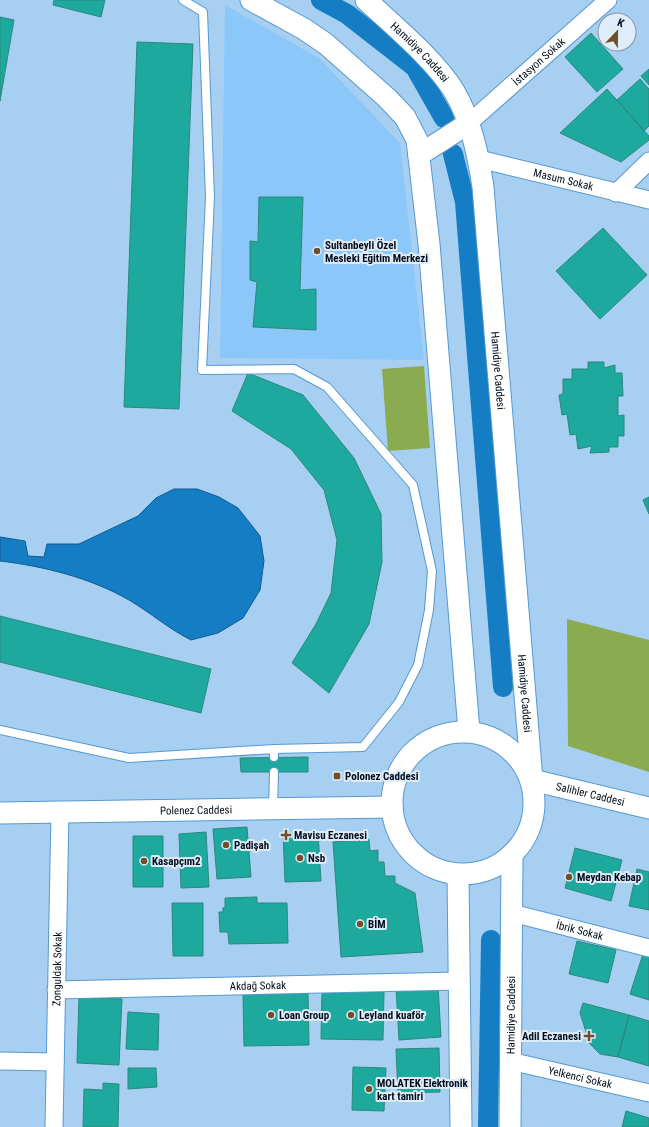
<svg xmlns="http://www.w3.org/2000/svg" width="649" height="1127" font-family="'Roboto Condensed',sans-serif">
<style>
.built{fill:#8cc7fa}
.green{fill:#8bab50}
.water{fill:#157dc4;stroke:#0f5b92}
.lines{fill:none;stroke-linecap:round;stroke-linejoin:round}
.canal{stroke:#157dc4;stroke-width:20}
.building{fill:#1da99d;stroke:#2b887f}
.service-casing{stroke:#5699d1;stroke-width:10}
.minor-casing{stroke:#5699d1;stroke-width:19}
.tertiary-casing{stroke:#5699d1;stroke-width:23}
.service{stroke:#fff;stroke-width:8}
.minor{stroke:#fff;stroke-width:17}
.tertiary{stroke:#fff;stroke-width:21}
.poi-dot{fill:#734f29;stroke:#dfecf9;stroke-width:1.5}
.labels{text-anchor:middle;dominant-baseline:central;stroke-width:4;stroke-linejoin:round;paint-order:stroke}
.street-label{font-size:11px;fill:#000d1d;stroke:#dfecf9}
.poi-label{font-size:11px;font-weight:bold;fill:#000d1d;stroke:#dfecf9;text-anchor:start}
</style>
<rect width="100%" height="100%" fill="#a7cff2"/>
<!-- built -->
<path class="built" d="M225,5L319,58L400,143L424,360L220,358Z"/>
<!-- green -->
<path class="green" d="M424,366L430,448L388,451L382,369Z
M567,619L649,640V772L568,746Z"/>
<!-- water -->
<path class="water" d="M174,489H197L219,497L238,508L260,536L264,561L260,590L243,618L218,633L191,640C169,629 151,613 129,600C91,578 43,566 0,561V537L25,541L28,556L44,557L47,544H79L138,516L156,498Z"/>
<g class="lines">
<!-- canal -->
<path class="canal" d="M321,0L347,14L415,67L444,118
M453,154L465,202L503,687
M488,1127L491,940"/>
</g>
<!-- building -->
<path class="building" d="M54,0H105L101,17L53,5Z
M0,17L14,20L0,101Z
M591,33L623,69L597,92L565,57Z
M137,42L193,44L179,409L124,407Z
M649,69V85L641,76Z
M640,79L649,89V126L644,131L617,100Z
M607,89L649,136V140L621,162L560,133Z
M259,197H303L300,290L316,289V330L253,327L257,282L250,280V241L258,242Z
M603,228L647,275L600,319L556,271Z
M588,362H604V368L615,365V373H622L623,396H618V416L624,415V436H618V447H609V452L590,453L592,446L578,449L576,434L570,435L567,414L562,415L559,395L563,394V379H572V369H588Z
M248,373L303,395L354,458L381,514L382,562L369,624L329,693L292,663L316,624L331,593L337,540L324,490L291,449L232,411Z
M649,497V514L643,500Z
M0,616L211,669L201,713L0,662Z
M308,757V772H241L240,758Z
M247,827L251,877L217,879L213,829Z
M206,832L209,887L181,888L179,834Z
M318,832L321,881L285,882L283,833Z
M133,836H163V887H133Z
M369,839L370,851L378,850V862H384L385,876H395V883L415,893L423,952L341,957L333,842Z
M575,848L622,860L611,901L565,888Z
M637,869L649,872V910L629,906Z
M257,897V903H287L288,943L229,944L228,932H220L219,912H223V908L225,907V898Z
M172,903H203V956H173Z
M577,941L616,950L608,983L569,974Z
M643,954L649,956V1000L630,994Z
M438,985L441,1037L399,1040L396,987Z
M322,991L384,992L383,1040L321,1039Z
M308,993L309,1045L244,1046L243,994Z
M79,997L122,999L119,1065L77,1063Z
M583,1003L629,1015L618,1057L600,1054L590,1044L580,1013Z
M128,1012L159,1014L158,1050L126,1049Z
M629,1015L649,1021V1066L618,1057Z
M439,1048L440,1092L398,1093L396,1049Z
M353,1067L386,1068L384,1111L352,1110Z
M128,1068H156L157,1087L128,1089Z
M103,1083L119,1084L118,1127H83L84,1089L103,1090Z
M626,1111L649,1118V1127H622Z"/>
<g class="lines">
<!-- service casing -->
<g class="service-casing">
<path id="service" d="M0,730L129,758L274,749L363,747L399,702L418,665L429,610L432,571L413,485L327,387L294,369L202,370L210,197L203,12L183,0
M274,757V749
M273,808L274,772"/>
</g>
<!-- minor casing -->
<g class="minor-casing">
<g id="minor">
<path id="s1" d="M469,123L608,0"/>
<path id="s2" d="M479,159L649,200"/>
<path d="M616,193L649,161"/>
<path id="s3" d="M512,913L649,948"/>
<path id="s4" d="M56,990L459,981"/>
<path d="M0,1061L55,1062"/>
<path id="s5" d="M510,1061L649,1093"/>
<path id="s6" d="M54,1127L60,811"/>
</g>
</g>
<!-- tertiary casing -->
<g class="tertiary-casing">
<g id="tertiary">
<path d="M251,0L304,29L326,44L387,98L405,117L417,140L429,244L469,731"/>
<path id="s7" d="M366,0C394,26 434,59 454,91C471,120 478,154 483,187L532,780"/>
<path d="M419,155L469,123"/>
<circle cx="463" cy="803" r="71"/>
<path id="s8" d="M532,780L649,808"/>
<path id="s9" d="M0,813L392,807"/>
<path d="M458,875L461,1127"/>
<path id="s10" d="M510,1127L512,855"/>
</g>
</g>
<!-- service -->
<use href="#service" class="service"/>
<!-- minor -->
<use href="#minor" class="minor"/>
<!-- tertiary -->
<use href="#tertiary" class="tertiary"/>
</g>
<!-- markers -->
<g class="poi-dot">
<circle cx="317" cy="251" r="4"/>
<rect x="333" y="772" width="8" height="8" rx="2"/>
<path d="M284 829h4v4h4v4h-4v4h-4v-4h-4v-4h4z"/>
<circle cx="226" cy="845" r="4"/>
<circle cx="300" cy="858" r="4"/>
<circle cx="144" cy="861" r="4"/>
<circle cx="569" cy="877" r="4"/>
<circle cx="360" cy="924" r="4"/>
<circle cx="271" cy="1015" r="4"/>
<circle cx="351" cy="1015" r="4"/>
<path d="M587 1030h4v4h4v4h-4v4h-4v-4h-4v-4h4z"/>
<circle cx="369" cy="1089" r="4"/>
</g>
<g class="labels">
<!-- street labels -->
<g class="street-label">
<text stroke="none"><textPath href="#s7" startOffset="75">Hamidiye Caddesi</textPath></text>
<text stroke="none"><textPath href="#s1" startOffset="93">İstasyon Sokak</textPath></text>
<text stroke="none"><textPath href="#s2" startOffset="87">Masum Sokak</textPath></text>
<text stroke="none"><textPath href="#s7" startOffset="412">Hamidiye Caddesi</textPath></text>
<text stroke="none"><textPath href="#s7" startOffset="736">Hamidiye Caddesi</textPath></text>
<text stroke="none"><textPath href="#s8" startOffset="60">Salihler Caddesi</textPath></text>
<text stroke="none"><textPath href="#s9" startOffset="196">Polenez Caddesi</textPath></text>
<text stroke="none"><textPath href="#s3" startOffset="70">İbrik Sokak</textPath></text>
<text stroke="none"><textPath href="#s6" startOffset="158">Zonguldak Sokak</textPath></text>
<text stroke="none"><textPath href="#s4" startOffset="202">Akdağ Sokak</textPath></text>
<text stroke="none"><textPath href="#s10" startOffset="112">Hamidiye Caddesi</textPath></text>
<text stroke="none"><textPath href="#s5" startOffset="72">Yelkenci Sokak</textPath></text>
</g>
<!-- poi labels -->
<g class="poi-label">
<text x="325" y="245">Sultanbeyli Özel<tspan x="325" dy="13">Mesleki Eğitim Merkezi</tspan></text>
<text x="345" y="776">Polonez Caddesi</text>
<text x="294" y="835">Mavisu Eczanesi</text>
<text x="234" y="845">Padişah</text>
<text x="308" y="858">Nsb</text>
<text x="152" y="861">Kasapçım2</text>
<text x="577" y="877">Meydan Kebap</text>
<text x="368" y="924">BİM</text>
<text x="279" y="1015">Loan Group</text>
<text x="359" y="1015">Leyland kuaför</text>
<text x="581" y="1036" text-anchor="end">Adil Eczanesi</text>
<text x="377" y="1083">MOLATEK Elektronik<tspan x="377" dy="13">kart tamiri</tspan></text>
</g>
</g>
<!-- north arrow -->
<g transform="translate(617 32) rotate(22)"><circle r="19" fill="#dfecf9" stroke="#8693a1"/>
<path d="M0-3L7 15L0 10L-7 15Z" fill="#734f29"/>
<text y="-6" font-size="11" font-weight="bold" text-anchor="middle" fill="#000d1d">K</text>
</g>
</svg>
